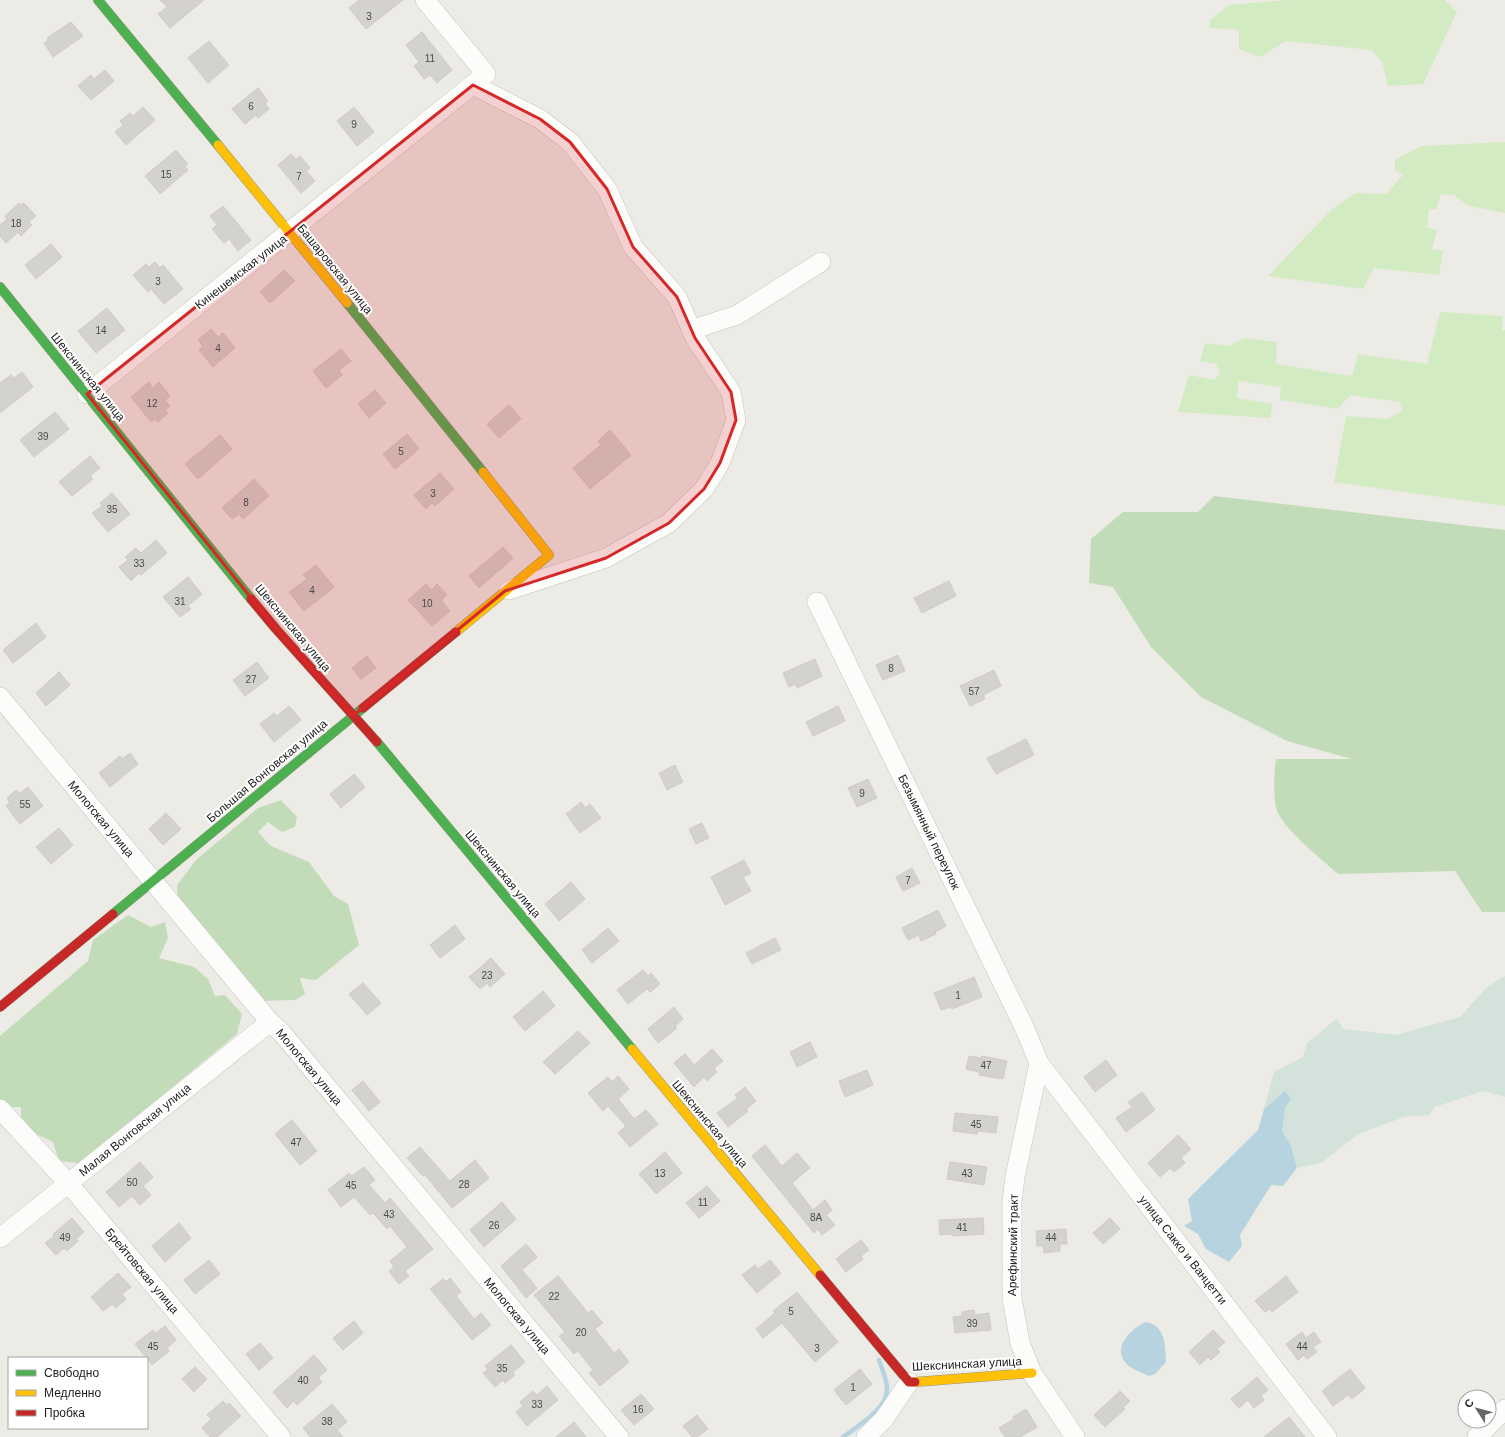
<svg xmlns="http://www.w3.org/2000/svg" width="1505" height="1437" font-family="Arial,sans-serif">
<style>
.grass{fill:#d3ebc2}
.forest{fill:#c2dcb9}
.wetland{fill:#d3e3db}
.water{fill:#b7d3e0}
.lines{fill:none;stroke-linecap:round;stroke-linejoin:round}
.stream{stroke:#b7d3e0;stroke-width:4.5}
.building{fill:#d4d2ce;stroke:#cfccc6}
.street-casing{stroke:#c4c4c1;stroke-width:20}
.fast-casing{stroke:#91967c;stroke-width:10}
.slow-casing{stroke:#91967c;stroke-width:10}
.jam-casing{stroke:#91967c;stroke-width:10}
.street{stroke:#fcfcfb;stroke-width:19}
.fast{stroke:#4caf50;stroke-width:9}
.slow{stroke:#ffc107;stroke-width:9}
.jam{stroke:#c62828;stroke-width:9}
.marked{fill:#d62828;fill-opacity:0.2;stroke:#d62828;stroke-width:3;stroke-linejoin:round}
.labels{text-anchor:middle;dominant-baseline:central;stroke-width:4;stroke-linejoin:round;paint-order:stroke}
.number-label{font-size:10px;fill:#4b4a49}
.street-label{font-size:12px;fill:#1d1d1d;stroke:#fff}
</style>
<rect width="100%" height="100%" fill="#ecebe5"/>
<!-- grass -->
<path class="grass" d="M1288,0H1445L1457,12L1423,84L1388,86L1382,62L1371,50L1286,41L1260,57L1239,49V30L1210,28L1209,21L1229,5Z
M1505,142V213L1469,206L1454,195L1441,194L1436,209H1429L1427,228L1437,230L1432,249L1443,251L1439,275L1374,268L1363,289L1268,276L1332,209L1356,193L1386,194L1403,175L1395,171V160L1421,146Z
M1440,312L1503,316L1502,330H1505V506L1334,482L1346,416L1387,419L1402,411L1400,402L1350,395L1338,409L1280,400L1281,387L1239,381L1237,398L1273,404L1270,418L1178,412L1189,375L1214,380L1220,374L1216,364L1200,361L1205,343L1230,346L1244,338L1277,342L1276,364L1352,376L1358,354L1427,364Z"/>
<!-- forest -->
<path class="forest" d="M1214,496L1505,530V912H1482L1455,871L1338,874C1321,859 1290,834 1279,815C1272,803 1274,772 1276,759H1352L1287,741L1201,697L1151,647L1113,587L1089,583L1091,539L1123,512H1198Z
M281,800L297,817L295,827L282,832L268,822L258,832L271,846L309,862L334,896L348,904L359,945L316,980L300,978L305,994L295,1000L259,1001L178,906L177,885L197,859L258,808Z
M128,915L151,927L165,922L168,938L159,958L194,967L208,979L215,996L225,995L242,1014L237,1034L80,1163L59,1161L53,1142L21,1127V1107H4L0,1103V1036L88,961L93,940Z"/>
<!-- wetland -->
<path class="wetland" d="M1505,976V1097L1483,1091L1435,1107L1429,1115L1404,1117L1358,1134L1321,1163L1297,1168L1291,1146L1282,1131L1285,1091L1264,1109L1274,1072L1303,1057L1307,1043L1336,1019L1344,1029L1396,1035L1460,1017L1486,988Z"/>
<!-- water -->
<path class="water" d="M1285,1091L1291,1099L1285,1108L1282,1131L1291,1146L1297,1168L1283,1186L1271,1185L1240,1235L1242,1246L1229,1262L1206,1249L1198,1234L1184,1226L1192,1221L1188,1199L1258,1130L1264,1109Z
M1146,1322C1166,1326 1165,1345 1166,1362L1155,1374L1149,1376C1141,1372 1130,1369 1125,1362C1112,1347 1133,1327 1146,1322Z"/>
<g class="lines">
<!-- stream -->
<path class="stream" d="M843,1437C858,1426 889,1408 887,1387C886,1378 882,1369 879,1360"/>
</g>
<!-- building -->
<path class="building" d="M160,0H204L170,28L158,14L167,7Z
M359,0H403L366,29L349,8Z
M71,22L83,36L53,57L44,43L48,40L47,38Z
M422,32L452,70L437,83L430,75L424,79L414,66L419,62L406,45Z
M209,41L229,65L208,83L188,58Z
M105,70L114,81L91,100L78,86L91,75L94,79Z
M258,88L268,101L265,104L269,109L258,118L256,115L245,124L232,109Z
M143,107L155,120L126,145L115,132L123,125L120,121L130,113L133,116Z
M354,107L374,132L357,146L337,121Z
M176,150L188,164L185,166L188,170L160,194L145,176Z
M291,154L296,159L300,156L310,168L306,171L315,181L301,193L278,165Z
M19,203L21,205L24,203L36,216L29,222L32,225L21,236L18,232L6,243L0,236V225L7,219L5,216Z
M223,206L251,240L238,251L229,239L224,243L212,229L217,225L210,216Z
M51,244L62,257L36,279L25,265Z
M155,262L160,268L163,265L183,289L164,304L151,289L148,292L133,275L146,264L149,267Z
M284,270L295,281L270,303L260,292Z
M107,308L125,330L96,353L78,331Z
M211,329L218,337L223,333L235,348L213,367L199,350L203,347L198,340Z
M341,349L351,361L339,370L342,375L326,388L313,371Z
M22,372L33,387L0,413V383L11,375L14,378Z
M149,382L153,388L159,382L170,396L165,400L170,406L165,410L168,413L158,422L155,419L151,422L131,397Z
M375,390L386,403L369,418L358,404Z
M509,405L521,419L499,438L487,424Z
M55,412L69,429L34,457L20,440Z
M610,430L631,455L590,489L573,468L601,445L598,441Z
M407,434L419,449L395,469L383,454Z
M220,435L232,449L198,479L185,464Z
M90,456L100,468L90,476L93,479L72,496L59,482Z
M440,473L454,489L435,506L432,503L426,509L414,495Z
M254,479L269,496L243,519L239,514L232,519L222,508Z
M112,493L130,514L108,532L92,513L102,506L100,503Z
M156,540L167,553L141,575L139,573L131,581L119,567L128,560L125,557L136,548L141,553Z
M503,547L513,558L479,588L469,576Z
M316,565L334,587L304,611L289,592L307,579L303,575Z
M188,577L202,594L188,606L191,609L180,617L163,597Z
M949,581L956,596L922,613L914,598Z
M426,584L431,590L437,584L447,595L441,600L450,611L432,626L408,600Z
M36,623L46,637L13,663L3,650Z
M898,655L905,671L883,680L876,665Z
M367,656L376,668L361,679L352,668Z
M815,659L822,676L797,688L795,684L789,687L783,673Z
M257,662L269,678L245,696L233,680Z
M994,670L1001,686L983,695L985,699L970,706L960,686Z
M59,672L70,685L46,706L36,693Z
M289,706L301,720L274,742L260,724L274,713L277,716Z
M838,706L845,721L813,736L806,722Z
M1026,739L1034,755L996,774L987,758Z
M130,753L138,764L110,787L99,773L120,756L122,759Z
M675,765L683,782L667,790L659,773Z
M354,774L365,787L341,808L330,794Z
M868,779L877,798L857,807L848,788Z
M28,787L43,806L20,824L6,806L10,803L7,798L16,790L19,794Z
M581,802L585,808L590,804L601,818L580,833L566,814Z
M166,813L181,829L163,845L149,829Z
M702,823L709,838L696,844L689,829Z
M59,828L73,845L51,864L36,847Z
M744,860L751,873L743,877L751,891L725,905L711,877Z
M912,868L920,883L903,891L896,877Z
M571,882L585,899L559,921L545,904Z
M938,910L946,926L935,932L936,934L921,941L919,935L908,940L902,928Z
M455,925L465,939L440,958L430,945Z
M608,928L619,941L592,963L582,950Z
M775,938L781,950L752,964L746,953Z
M491,958L505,974L490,987L487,983L480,989L469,977Z
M643,970L648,976L651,973L660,984L650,992L647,989L628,1004L617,990Z
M974,977L982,997L952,1009L951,1007L941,1010L934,993Z
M363,983L381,1003L367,1015L349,994Z
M543,991L555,1006L525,1031L513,1017Z
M674,1007L683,1019L675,1026L677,1028L658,1043L648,1029Z
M578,1031L590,1043L555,1074L543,1062Z
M810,1042L817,1057L797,1067L790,1052Z
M712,1049L723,1061L714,1068L717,1072L707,1081L704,1077L694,1087L674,1063L685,1054L694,1065Z
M969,1056L981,1058L982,1056L1007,1061L1003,1079L979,1075V1072L966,1069Z
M1106,1060L1117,1075L1095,1092L1084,1077Z
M867,1070L873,1085L845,1097L839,1081Z
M618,1076L629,1089L618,1099L634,1119L646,1110L658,1124L630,1147L618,1133L626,1126L608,1106L603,1111L588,1093L608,1077L612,1082Z
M363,1081L380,1102L369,1111L352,1090Z
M745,1087L756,1101L746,1109L748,1111L728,1127L717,1113L738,1098L735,1095Z
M1142,1092L1155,1110L1126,1132L1116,1118L1132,1107L1128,1102Z
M955,1113L998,1117L996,1133L978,1131L977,1134L953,1131Z
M292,1120L317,1151L300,1165L275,1134Z
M1178,1135L1191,1149L1181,1158L1185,1163L1174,1172L1170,1168L1160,1177L1148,1163Z
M765,1145L782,1166L797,1153L810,1168L792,1183L813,1210L825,1200L832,1210L826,1215L835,1225L822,1235L818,1229L814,1233L752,1156Z
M420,1147L450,1181L475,1160L489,1178L452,1208L425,1175L423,1176L407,1158Z
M665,1152L682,1173L656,1194L639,1174Z
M140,1162L153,1177L143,1186L151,1195L140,1205L132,1196L119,1207L106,1192Z
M950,1162L987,1167L984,1185L947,1179Z
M364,1167L375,1180L369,1185L385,1203L390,1198L433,1249L405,1271L409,1276L399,1284L389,1271L394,1267L390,1261L407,1247L390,1226L387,1229L373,1213L370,1215L354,1197L341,1207L328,1190L349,1173L352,1176Z
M707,1186L720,1201L699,1218L686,1203Z
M502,1202L516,1219L484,1247L470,1230Z
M72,1218L84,1232L76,1239L78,1241L67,1251L64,1248L56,1255L45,1243L54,1236L53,1234Z
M983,1218L984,1234L953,1236V1234L940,1235L939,1220Z
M1110,1218L1120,1229L1103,1244L1093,1233Z
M179,1223L191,1238L165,1262L152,1246Z
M1066,1229L1067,1244H1060V1251L1044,1253L1043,1246H1037L1036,1231Z
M861,1240L869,1250L861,1256L863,1259L846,1272L836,1259Z
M526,1244L537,1257L522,1270L537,1288L526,1298L501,1266Z
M209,1260L220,1274L195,1294L184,1280Z
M770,1260L781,1273L757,1293L742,1275L755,1265L758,1269Z
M118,1273L131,1287L122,1294L126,1299L116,1308L112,1304L103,1311L91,1297Z
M558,1276L588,1313L592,1310L603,1323L595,1329L614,1353L619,1349L629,1362L600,1386L589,1373L593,1370L578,1351L574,1354L559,1336L565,1332L534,1295Z
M1286,1276L1298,1292L1272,1312L1270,1309L1265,1312L1255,1301Z
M450,1278L461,1292L456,1296L474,1319L481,1313L491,1325L472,1340L430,1289L443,1279L446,1282Z
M797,1292L838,1342L815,1362L782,1323L763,1338L756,1329L775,1313L773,1311Z
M974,1310L975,1315L989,1313L991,1330L955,1333L953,1317L962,1316V1312Z
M354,1321L363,1333L343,1350L333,1338Z
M165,1326L176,1340L167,1348L169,1351L152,1365L135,1344L153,1330L156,1333Z
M1213,1330L1225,1342L1217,1349L1220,1352L1211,1360L1208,1357L1200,1365L1189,1352Z
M1302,1332L1306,1338L1314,1332L1321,1342L1313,1347L1317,1352L1307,1359L1304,1355L1298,1360L1286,1344Z
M260,1343L273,1358L259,1370L246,1354Z
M511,1345L525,1362L513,1372L515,1375L505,1383L503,1380L495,1387L483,1373L488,1369L485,1366Z
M314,1355L327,1370L318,1378L322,1382L297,1405L294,1401L287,1408L273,1392Z
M195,1367L207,1379L194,1392L182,1379Z
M860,1369L872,1384L846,1405L834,1390Z
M1350,1369L1365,1388L1352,1399L1348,1395L1333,1406L1322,1391Z
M1257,1377L1268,1390L1261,1396L1264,1400L1254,1408L1248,1400L1239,1408L1231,1399Z
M547,1386L558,1400L527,1426L516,1412L523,1406L520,1402L533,1391L537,1395Z
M1120,1391L1130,1401L1123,1407L1125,1409L1105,1427L1094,1415Z
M641,1394L654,1409L634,1425L621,1410Z
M223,1401L227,1405L229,1403L241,1416L217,1437H210L202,1428L211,1419L207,1415Z
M332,1404L347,1422L337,1430L343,1437H310L303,1428Z
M1026,1409L1037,1427L1020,1437H1005L999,1428L1014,1419L1013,1417Z
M697,1415L708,1429L697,1437H692L683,1426Z
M1289,1417L1305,1437H1264Z
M574,1422L586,1437H556Z"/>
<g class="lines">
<!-- street casing -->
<g class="street-casing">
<path id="street" d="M473,85L540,119L570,142L607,189L633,247L677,297L695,338L731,392L736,420L720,463L704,489L669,523L606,558L509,590
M691,330L737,315L821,262
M87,394L486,74L425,0
M817,602L1025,1029L1039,1063L1327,1437
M0,697L270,1022L282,1033L619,1437
M1039,1063L1015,1177L1012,1201V1298L1020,1343L1032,1373L1075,1437
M0,1109L68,1183L281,1437
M0,1238L270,1022
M866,1437L884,1419L909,1382
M1477,1437L1505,1409"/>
</g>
<!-- fast casing -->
<g class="fast-casing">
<path id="fast" d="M98,0L218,145
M0,287L251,599
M347,303L483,472
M377,742L632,1049
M113,914L363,708"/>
</g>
<!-- slow casing -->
<g class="slow-casing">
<path id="slow" d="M218,145L347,303
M456,632L549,555L483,472
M632,1049L820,1275
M915,1382L1032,1373"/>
</g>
<!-- jam casing -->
<g class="jam-casing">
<path id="jam" d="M251,599L276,629L377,742
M363,708L456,632
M0,1007L113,914
M820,1275L909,1382H915"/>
</g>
<!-- street -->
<use href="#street" class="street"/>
<!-- fast -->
<use href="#fast" class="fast"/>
<!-- slow -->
<use href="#slow" class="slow"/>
<!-- jam -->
<use href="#jam" class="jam"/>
</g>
<!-- marked area -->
<path class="marked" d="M473,85L540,119L570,142L607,189L633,247L677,297L695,338L731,392L736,420L720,463L704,489L669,523L606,558L505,591L353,716L276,629L87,394Z"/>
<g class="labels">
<!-- number labels -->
<g class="number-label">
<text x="369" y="16">3</text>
<text x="430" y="58">11</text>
<text x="251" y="106">6</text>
<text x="354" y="124">9</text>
<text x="166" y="174">15</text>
<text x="299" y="176">7</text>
<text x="16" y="223">18</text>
<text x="158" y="281">3</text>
<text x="101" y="330">14</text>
<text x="218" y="348">4</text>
<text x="152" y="403">12</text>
<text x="43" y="436">39</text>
<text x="401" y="451">5</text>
<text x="433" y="493">3</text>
<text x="246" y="502">8</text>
<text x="112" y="509">35</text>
<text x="139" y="563">33</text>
<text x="312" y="590">4</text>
<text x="180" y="601">31</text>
<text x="427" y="603">10</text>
<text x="891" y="668">8</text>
<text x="251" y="679">27</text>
<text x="974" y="691">57</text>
<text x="862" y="793">9</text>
<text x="25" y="804">55</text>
<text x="908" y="880">7</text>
<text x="487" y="975">23</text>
<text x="958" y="995">1</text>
<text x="986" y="1065">47</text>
<text x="976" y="1124">45</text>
<text x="296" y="1142">47</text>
<text x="660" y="1173">13</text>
<text x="967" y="1173">43</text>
<text x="132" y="1182">50</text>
<text x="464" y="1184">28</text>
<text x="351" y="1185">45</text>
<text x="703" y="1202">11</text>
<text x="389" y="1214">43</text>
<text x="816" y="1217">8А</text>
<text x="494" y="1225">26</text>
<text x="962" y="1227">41</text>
<text x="65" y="1237">49</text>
<text x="1051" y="1237">44</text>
<text x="554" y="1296">22</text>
<text x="791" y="1311">5</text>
<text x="972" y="1323">39</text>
<text x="581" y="1332">20</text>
<text x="153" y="1346">45</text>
<text x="1302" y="1346">44</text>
<text x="817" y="1348">3</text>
<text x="502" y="1368">35</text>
<text x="303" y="1380">40</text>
<text x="853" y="1387">1</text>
<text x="537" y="1404">33</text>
<text x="638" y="1409">16</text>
<text x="327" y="1421">38</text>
</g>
<!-- street labels -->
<g class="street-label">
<text transform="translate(335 269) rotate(51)">Башаровская улица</text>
<text transform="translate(241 272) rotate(-38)">Кинешемская улица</text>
<text transform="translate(88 377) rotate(51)">Шекснинская улица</text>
<text transform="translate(293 628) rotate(50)">Шекснинская улица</text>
<text transform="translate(267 771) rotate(-40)">Большая Вонговская улица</text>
<text transform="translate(101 819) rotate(50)">Мологская улица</text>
<text transform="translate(929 832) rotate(64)">Безымянный переулок</text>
<text transform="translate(503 874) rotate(50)">Шекснинская улица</text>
<text transform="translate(309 1067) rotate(50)">Мологская улица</text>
<text transform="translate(710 1124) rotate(50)">Шекснинская улица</text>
<text transform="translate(135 1130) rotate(-39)">Малая Вонговская улица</text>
<text transform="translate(1013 1245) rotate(-89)">Арефинский тракт</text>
<text transform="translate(1183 1250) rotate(52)">улица Сакко и Ванцетти</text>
<text transform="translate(142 1271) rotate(50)">Брейтовская улица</text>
<text transform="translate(517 1316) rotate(50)">Мологская улица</text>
<text transform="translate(967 1364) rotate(-3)">Шекснинская улица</text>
</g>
</g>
<!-- legend -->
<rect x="8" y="1357" width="140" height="72" fill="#ffffff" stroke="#a5a5a5"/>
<rect x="16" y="1370" width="20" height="6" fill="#4caf50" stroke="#a5a5a5"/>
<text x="44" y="1377" font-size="12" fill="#1d1d1d">Свободно</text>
<rect x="16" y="1390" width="20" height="6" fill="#ffc107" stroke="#a5a5a5"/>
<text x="44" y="1397" font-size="12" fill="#1d1d1d">Медленно</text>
<rect x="16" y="1410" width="20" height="6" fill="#c62828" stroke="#a5a5a5"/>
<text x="44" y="1417" font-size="12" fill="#1d1d1d">Пробка</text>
<!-- north arrow -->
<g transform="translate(1477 1409) rotate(306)"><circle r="19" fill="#ffffff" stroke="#a5a5a5"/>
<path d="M0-3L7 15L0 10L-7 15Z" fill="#656563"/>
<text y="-6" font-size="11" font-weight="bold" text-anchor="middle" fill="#1d1d1d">С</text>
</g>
</svg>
